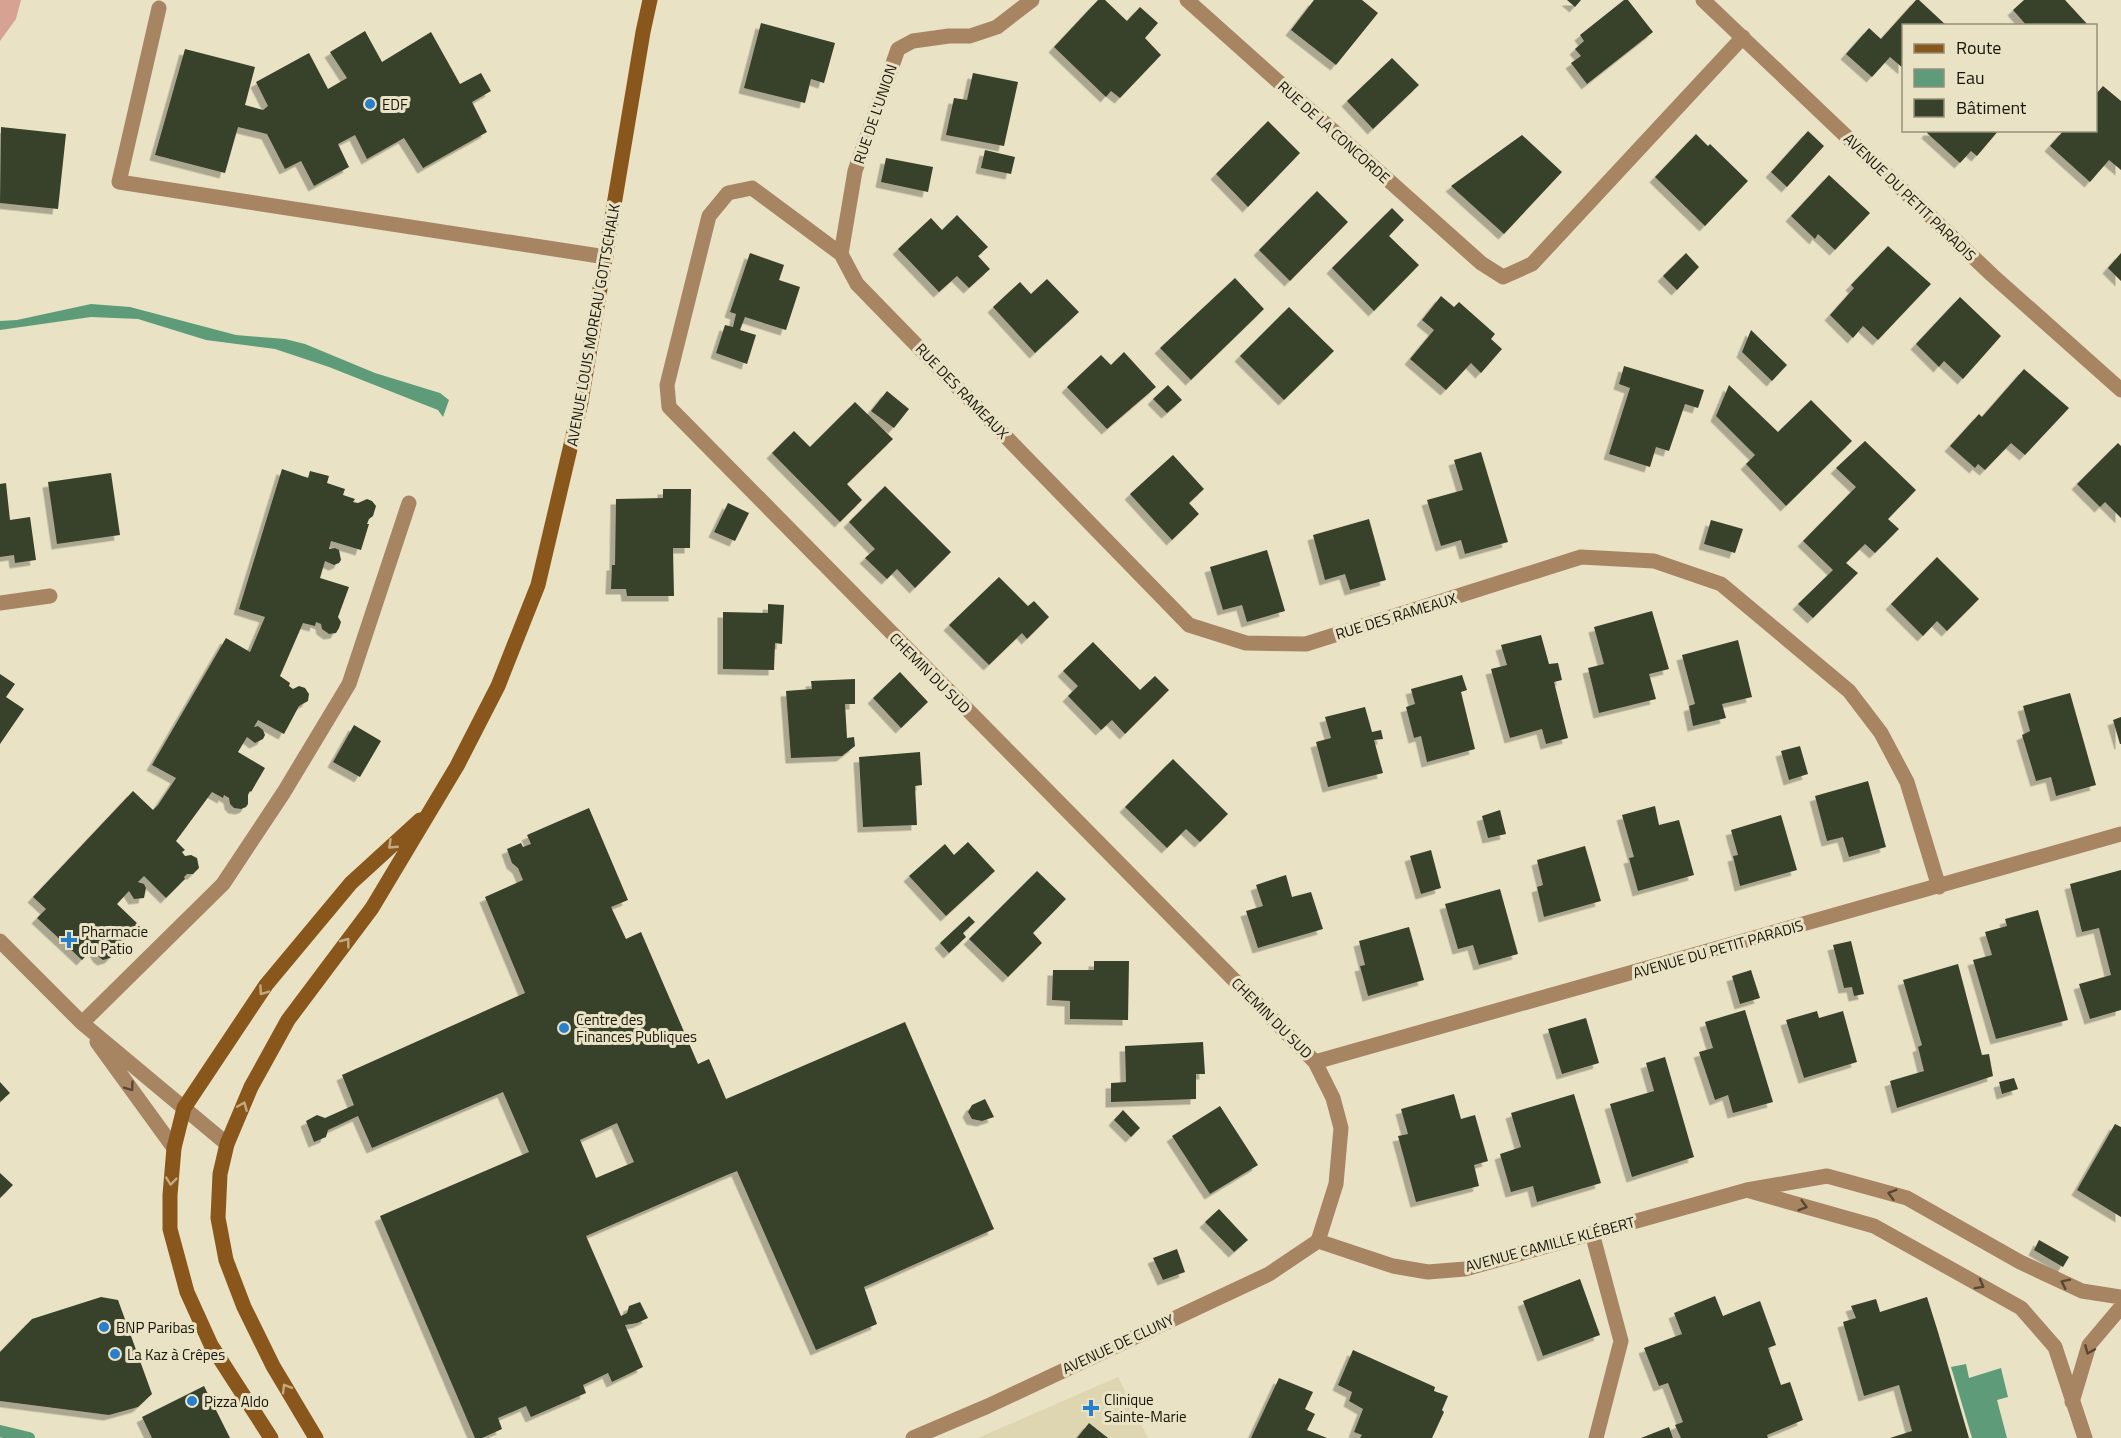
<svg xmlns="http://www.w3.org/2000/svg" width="2121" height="1438" font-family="'Titillium Web',sans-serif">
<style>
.built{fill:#ded6b0}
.green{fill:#d8a293}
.water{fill:#5e9c79}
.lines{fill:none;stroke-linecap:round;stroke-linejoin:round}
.stream{stroke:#5e9c79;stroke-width:12}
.building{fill:#38422b;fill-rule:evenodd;filter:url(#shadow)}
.service{stroke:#a78562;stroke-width:15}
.minor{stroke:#a78562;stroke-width:15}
.secondary{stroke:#89571b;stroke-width:15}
.oneway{stroke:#c3aa80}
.oneway2{stroke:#584732}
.poi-dot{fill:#287fcc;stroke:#e9e2c4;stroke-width:2}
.labels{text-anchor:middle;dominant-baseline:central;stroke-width:6;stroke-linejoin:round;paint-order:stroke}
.poi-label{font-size:15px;fill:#17150a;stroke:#e9e2c4;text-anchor:start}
.street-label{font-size:15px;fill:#17150a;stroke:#e9e2c4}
</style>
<defs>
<filter id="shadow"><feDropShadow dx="-5.5" dy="5.5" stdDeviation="0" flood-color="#0004"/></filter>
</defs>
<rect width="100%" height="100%" fill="#e9e2c4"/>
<!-- built -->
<path class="built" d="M1118,1377L1148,1438H978Z"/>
<!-- green -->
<path class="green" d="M0,0H21L16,19L0,41Z"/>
<!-- water -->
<path class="water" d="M91,304L130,307L236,335L285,339L305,344L375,373L440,393L449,400L443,417L438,410L415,401L329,367L275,349L206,340L138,319L91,317L0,330V321L17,320Z
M1966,1364L1969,1378L2001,1368L2008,1397L1997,1400L2007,1438H1972L1951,1367Z"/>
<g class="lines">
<!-- stream -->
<path class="stream" d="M0,1431L29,1438"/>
</g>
<!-- building -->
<path class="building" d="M1098,0H1105L1127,21L1140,7L1158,23L1145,38L1161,55L1120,98L1111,91L1106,97L1054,47Z
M1314,0H1362L1378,13L1336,65L1291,30Z
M1567,0H1581L1575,7Z
M1624,0H1628L1653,32L1587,84L1571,63L1581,56L1575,49L1584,41L1580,35Z
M1916,0H1919L1947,26H1904V69L1890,57L1872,77L1846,54L1869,28L1881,39Z
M2024,0H2065L2089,26H2027L2013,10Z
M761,23L835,43L824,83L811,79L805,103L744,88Z
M365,31L382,62L431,32L460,84L481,73L491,91L472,102L487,132L423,168L404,138L367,159L355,135L338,144L349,167L314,186L301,161L285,169L267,134L238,127L225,173L155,155L185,49L255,67L245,105L263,110L268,106L256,82L309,53L328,89L347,78L330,52Z
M1392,58L1419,85L1373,129L1347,101Z
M973,73L1018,82L1004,146L946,135L954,98L967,100Z
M2103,86L2121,101V170L2109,160L2090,182L2050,146L2064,130H2096V94Z
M1268,121L1300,153L1248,207L1216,174Z
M1,127L66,134L58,209L0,203Z
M1929,130H1999L1977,156L1971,151L1960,163L1927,133Z
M1808,131L1824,146L1787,187L1771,172Z
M1696,134L1708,146L1710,144L1748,181L1705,226L1655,177Z
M1522,135L1562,172L1504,234L1451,186Z
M985,150L1015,157L1011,174L981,168Z
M886,158L933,167L928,192L881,182Z
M1829,175L1870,213L1835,250L1818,234L1815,239L1791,216Z
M1317,191L1348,222L1290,281L1259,250Z
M1392,208L1404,220L1389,236L1419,265L1374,311L1332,268Z
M957,215L988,247L978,256L990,269L969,288L957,276L939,292L898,249L931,218L942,230Z
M1888,246L1931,284L1878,340L1863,326L1853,338L1830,315L1854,288L1851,285Z
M750,253L784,265L779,280L800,287L786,330L745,317L740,330L756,335L747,364L716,353L725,325L733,327L736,314L730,312Z
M1686,253L1699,267L1677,290L1663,276Z
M2121,253V281L2108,268Z
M1235,278L1264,309L1191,380L1160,348Z
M1047,279L1079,312L1035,353L993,307L1020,282L1031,294Z
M1441,296L1454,307L1459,302L1495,334L1491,339L1502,349L1481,373L1471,363L1446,390L1410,359L1434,330L1422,320Z
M1960,297L2001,336L1963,379L1944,361L1939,367L1916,344Z
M1289,307L1334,351L1284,400L1240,356Z
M1751,330L1787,365L1772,381L1742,352Z
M1124,352L1156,387L1107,429L1067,387L1101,355L1111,365Z
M1624,366L1704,390L1698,408L1685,404L1669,451L1656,447L1650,467L1609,454L1630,388L1619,384Z
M2024,369L2069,408L2025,455L2011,443L1985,470L1978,464L1975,468L1950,446L1979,414L1982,417Z
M1168,385L1182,400L1167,413L1153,399Z
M1729,385L1778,432L1811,400L1852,441L1786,506L1746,464L1755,455L1716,416Z
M887,391L909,409L894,428L871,411Z
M855,402L893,439L847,484L862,500L840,522L772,453L794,431L810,447Z
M1865,441L1916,490L1888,519L1899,529L1875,553L1865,544L1846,563L1858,573L1813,618L1798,604L1833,570L1803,541L1856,487L1836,468Z
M2118,443L2121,446V518L2105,502L2100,507L2077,484Z
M1481,452L1508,542L1465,554L1461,540L1441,546L1427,500L1463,490L1454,460Z
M1173,455L1204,489L1189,503L1199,514L1172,540L1130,494Z
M282,469L308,478L310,471L329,476L327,483L345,489L343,495L355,499L353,502L358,503L367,499L372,501L376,506L373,516L369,519L367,524H369L361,550L331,541L329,549L335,548L339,550L341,560L339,563L334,565L325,561L320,578L349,587L338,617L341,622L339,628L336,633L329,634L322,629L321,624L316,622L315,626L303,623L280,676L290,683L289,686L293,689L299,686L305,688L309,694L308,701L299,706L284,734L258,720L254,727L258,726L263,730L265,735L263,739L255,743L247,737L238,752L265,768L251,792L250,791L248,795V804L246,807L241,809L234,808L230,804L229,798L224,795L223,798L212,792L176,841L185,850L182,852L185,856L191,855L197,858L199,868L193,874H187L184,877L185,879L166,898L144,876L138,882L144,884L146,888L144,898L134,899L129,891L117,904L139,925L119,945L114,947V954L110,958L103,960L99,957L95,951L96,945L82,960L37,918L46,909L33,897L133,791L153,810L158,805L176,778L152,765L226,638L250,652L265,617L239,609Z
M111,473L120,535L57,544L48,482Z
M6,483L10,520L30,517L36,560L15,563L14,555L0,557V484Z
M885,486L951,552L915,588L897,569L887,579L865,558L875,549L849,522Z
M663,489H691L690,548H673L674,596H627L626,589H611L612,565H615L616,499L663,498Z
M728,503L749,513L735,541L714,532Z
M1369,519L1386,580L1350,590L1345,574L1325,580L1313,535Z
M1711,520L1743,529L1735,553L1704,544Z
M1267,550L1285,611L1247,622L1242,605L1223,610L1210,567Z
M1937,557L1979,599L1947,631L1937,621L1923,636L1891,604Z
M999,577L1028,606L1034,601L1049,617L1027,639L1022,633L989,665L949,625Z
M768,604L784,605L782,644L775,643L774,670L723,669V612L768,613Z
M1652,611L1669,669L1649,674L1656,699L1599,713L1588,668L1604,664L1594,627Z
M1541,635L1549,664L1558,663L1562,680L1554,682L1568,738L1546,744L1542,729L1510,738L1491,669L1507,665L1501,645Z
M1738,640L1752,697L1722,704L1726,718L1693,726L1689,706L1695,704L1682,655Z
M1093,642L1140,690L1155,676L1169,690L1125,734L1112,720L1101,730L1068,696L1078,686L1063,671Z
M900,672L928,702L901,728L873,698Z
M0,674L15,684L6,697L24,709L0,744Z
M1462,675L1467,690L1461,692L1475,749L1427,762L1421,736L1414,738L1406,707L1415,704L1411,689Z
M855,679V704H845L847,738L854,737L855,746L842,756L791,758L786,691L812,689L811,681Z
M2070,693L2096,785L2056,796L2051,777L2036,781L2022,735L2030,731L2023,706Z
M1365,707L1372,732L1381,730L1383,739L1374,740L1383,773L1328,787L1316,742L1331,738L1325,717Z
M2121,717V744H2120L2113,720Z
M354,725L381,741L360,777L333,762Z
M1800,746L1808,774L1789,780L1781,751Z
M920,752L922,785L915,786L917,825L863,827L859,757Z
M1173,759L1228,814L1200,842L1186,829L1167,848L1125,807Z
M1868,781L1886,847L1849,857L1843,837L1827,841L1815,796Z
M1655,806L1659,825L1679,820L1694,875L1638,891L1629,858L1634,857L1622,815Z
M589,808L628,900L611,907L626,939L641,932L698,1064L709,1059L726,1099L905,1022L994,1229L864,1287L877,1324L816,1350L737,1171L727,1175L586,1236L621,1316L627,1313L629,1306L640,1302L648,1318L637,1323L625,1325L643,1367L612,1382L608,1373L583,1385L586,1393L531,1417L526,1406L498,1418L502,1429L482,1438H475L380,1216L529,1152L503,1092L372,1148L358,1116L328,1130L326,1137L314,1142L306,1121L317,1115L325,1118L354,1105L342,1075L525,993L485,897L523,880L518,868L512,863L507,849L521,843L523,847L531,844L527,835ZM617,1123L634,1162L596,1178L580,1140Z
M1500,810L1506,834L1488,838L1482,816Z
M1781,815L1797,870L1740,886L1733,856L1738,855L1731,830Z
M968,842L995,871L946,916L909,876L945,844L954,855Z
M1585,846L1601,901L1544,917L1537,887L1543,885L1537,860Z
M1431,850L1441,888L1421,894L1410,856Z
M2121,870V1010L2090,1019L2079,984L2111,975L2099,928L2082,932L2070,884Z
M1037,871L1066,899L1033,933L1042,943L1008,977L969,939Z
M1286,875L1292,897L1311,892L1323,929L1258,948L1246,911L1263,906L1256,885Z
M1500,889L1518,954L1479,965L1473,945L1458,949L1445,904Z
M2038,910L2068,1020L1996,1039L1973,960L1992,955L1985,932L2007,926L2005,919Z
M969,916L975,922L963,933L966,937L949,953L940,943Z
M1409,927L1424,980L1368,996L1360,966L1365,965L1359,941Z
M1851,941L1864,994L1854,996L1852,987L1844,988L1833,945Z
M1094,961H1129L1128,1020L1070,1019V1001L1052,1000L1053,970H1094Z
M1958,964L1982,1055L1989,1054L1993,1076L1897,1108L1890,1081L1924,1071L1918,1047L1922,1045L1903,980Z
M1751,970L1760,998L1740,1004L1732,976Z
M1745,1010L1773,1102L1733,1113L1728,1095L1715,1100L1699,1052L1713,1048L1705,1022Z
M1817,1011L1819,1018L1843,1011L1857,1062L1804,1078L1786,1020Z
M1586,1018L1599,1063L1562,1074L1548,1029Z
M1203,1042L1205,1074H1196V1099L1111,1102V1083L1126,1082L1125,1046Z
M1665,1057L1694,1157L1632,1177L1610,1104L1654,1091L1646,1063Z
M2014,1078L2018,1089L2002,1094L1999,1082Z
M0,1082L10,1093L0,1102Z
M1454,1094L1461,1119L1475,1115L1488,1161L1474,1165L1479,1186L1416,1202L1398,1136L1408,1134L1401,1109Z
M1574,1094L1601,1183L1537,1202L1533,1186L1511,1192L1500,1154L1521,1147L1511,1113Z
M985,1099L994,1117L982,1121L972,1119L968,1112L972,1105Z
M1220,1106L1258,1165L1210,1194L1172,1136Z
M1123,1110L1140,1128L1131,1137L1114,1120Z
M2115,1124L2121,1127V1217L2077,1190Z
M0,1173L13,1185L0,1198Z
M1219,1209L1248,1240L1234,1252L1205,1222Z
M2039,1240L2069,1257L2063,1267L2034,1250Z
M1177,1249L1185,1272L1163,1280L1153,1258Z
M1580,1279L1600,1335L1543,1356L1523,1301Z
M1715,1296L1723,1316L1760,1301L1776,1345L1768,1348L1781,1385L1790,1382L1803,1420L1767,1435L1768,1438H1681L1675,1425L1683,1422L1668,1383L1659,1386L1644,1348L1682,1334L1674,1313Z
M101,1297L118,1300L152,1394L138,1407L109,1415L0,1401V1352L32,1319Z
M1927,1297L1938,1332L1969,1438H1890L1912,1431L1899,1385L1864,1396L1843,1322L1856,1318L1851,1306L1876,1299L1880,1312Z
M1353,1350L1435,1387L1434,1391L1448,1396L1442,1410L1444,1412L1432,1438H1360L1362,1435L1354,1432L1363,1409L1349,1401L1352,1392L1338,1385Z
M1279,1378L1313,1392L1305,1409L1315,1414L1307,1430L1327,1438H1251Z
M204,1386L230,1438H152L142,1417Z
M1089,1423L1108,1438H1077Z
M1669,1427L1673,1438H1641Z"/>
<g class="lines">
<!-- service -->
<path class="service" d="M159,8L119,182L606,257"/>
<!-- minor -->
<path class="minor" d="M1187,0L1481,263L1503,277L1532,264L1743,37
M1703,0L1992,275L2121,390
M841,254L855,171L898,49L913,41L949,36H970L997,27L1032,0
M0,603L50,596
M0,941L82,1023L227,1144
M82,1023L223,884L284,792L349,684L409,503
M97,1042L174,1148
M1315,1062L2121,834
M1750,1191L1874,1226L2021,1308L2055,1347L2085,1438
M1592,1233L1621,1341L1596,1438
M1318,1241L1336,1184L1341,1128L1333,1098L1315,1062L669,407L667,385L709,216L728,193L752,188L841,254L857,284L1189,625L1246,643L1306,644L1581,557L1654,561L1721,584L1849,691L1881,733L1907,782L1939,887
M1318,1241L1393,1266L1428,1272L1465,1269L1747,1190L1827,1176L1907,1198L2020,1262L2082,1291L2121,1297
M2072,1402L2089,1345L2121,1307
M913,1438L988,1406L1269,1274L1318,1241"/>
<!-- secondary -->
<path class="secondary" d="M271,1438L211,1345L187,1292L170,1229V1195L174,1148L184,1108L266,985L351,883L420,820
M316,1438L273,1366L244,1307L226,1260L218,1218L220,1174L227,1144L251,1087L288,1020L372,908L457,766L498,686L538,585L581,402L643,32L650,0"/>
</g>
<!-- one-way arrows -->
<defs><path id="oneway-chevron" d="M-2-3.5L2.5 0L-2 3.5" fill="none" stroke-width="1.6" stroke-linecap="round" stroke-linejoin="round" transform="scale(1.5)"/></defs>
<g class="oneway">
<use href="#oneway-chevron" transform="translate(392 845) rotate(137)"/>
<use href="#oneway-chevron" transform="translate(346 942) rotate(-53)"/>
<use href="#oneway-chevron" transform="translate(263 991) rotate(125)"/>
<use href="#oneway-chevron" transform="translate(243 1106) rotate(-67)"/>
<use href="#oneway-chevron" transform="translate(171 1181) rotate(96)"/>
<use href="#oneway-chevron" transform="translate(286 1388) rotate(-121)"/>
</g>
<g class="oneway2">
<use href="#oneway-chevron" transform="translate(130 1087) rotate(54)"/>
<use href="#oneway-chevron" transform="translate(1892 1194) rotate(-164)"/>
<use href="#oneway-chevron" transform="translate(1803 1206) rotate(16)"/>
<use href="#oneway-chevron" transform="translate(2065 1283) rotate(-154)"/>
<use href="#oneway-chevron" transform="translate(1980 1285) rotate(29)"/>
<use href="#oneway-chevron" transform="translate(2089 1350) rotate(113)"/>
</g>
<!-- markers -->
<g class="poi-dot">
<circle cx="370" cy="104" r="6"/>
<path d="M66 931h6v6h6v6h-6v6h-6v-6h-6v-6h6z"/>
<circle cx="564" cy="1028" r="6"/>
<circle cx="104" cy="1327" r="6"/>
<circle cx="115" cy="1354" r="6"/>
<circle cx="192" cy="1401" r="6"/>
<path d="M1088 1399h6v6h6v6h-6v6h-6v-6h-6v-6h6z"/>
</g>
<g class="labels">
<!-- poi labels -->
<g class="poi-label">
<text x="382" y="104">EDF</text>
<text x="81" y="931">Pharmacie<tspan x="81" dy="17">du Patio</tspan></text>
<text x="576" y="1019">Centre des<tspan x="576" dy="17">Finances Publiques</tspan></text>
<text x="116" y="1327">BNP Paribas</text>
<text x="127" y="1354">La Kaz à Crêpes</text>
<text x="1104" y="1399">Clinique<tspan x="1104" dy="17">Sainte-Marie</tspan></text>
<text x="204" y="1401">Pizza Aldo</text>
</g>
<!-- street labels -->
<g class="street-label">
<text transform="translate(875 114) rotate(-71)">RUE DE L'UNION</text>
<text transform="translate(1334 132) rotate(42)">RUE DE LA CONCORDE</text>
<text transform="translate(1910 197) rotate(44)">AVENUE DU PETIT PARADIS</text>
<text transform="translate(593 325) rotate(-80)">AVENUE LOUIS MOREAU GOTTSCHALK</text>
<text transform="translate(962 391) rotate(46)">RUE DES RAMEAUX</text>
<text transform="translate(1396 616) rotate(-17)">RUE DES RAMEAUX</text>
<text transform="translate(930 673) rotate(45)">CHEMIN DU SUD</text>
<text transform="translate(1718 949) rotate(-16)">AVENUE DU PETIT PARADIS</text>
<text transform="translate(1272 1018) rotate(45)">CHEMIN DU SUD</text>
<text transform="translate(1550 1244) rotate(-15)">AVENUE CAMILLE KLÉBERT</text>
<text transform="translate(1118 1344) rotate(-25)">AVENUE DE CLUNY</text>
</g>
</g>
<!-- legend -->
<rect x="1902" y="24" width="195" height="108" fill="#e9e2c4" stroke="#95907a" stroke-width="1.5"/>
<rect x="1914" y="44" width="30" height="9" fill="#89571b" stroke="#95907a" stroke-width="1.5"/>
<text x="1956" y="54" font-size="18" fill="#17150a">Route</text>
<rect x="1914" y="69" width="30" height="18" fill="#5e9c79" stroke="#95907a" stroke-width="1.5"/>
<text x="1956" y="84" font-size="18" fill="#17150a">Eau</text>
<rect x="1914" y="99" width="30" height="18" fill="#38422b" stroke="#95907a" stroke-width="1.5"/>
<text x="1956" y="114" font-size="18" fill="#17150a">Bâtiment</text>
</svg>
